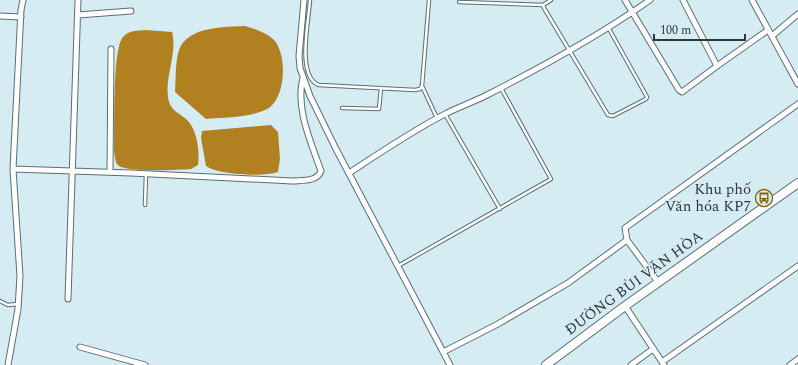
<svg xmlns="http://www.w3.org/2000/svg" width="798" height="365" font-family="Spectral,serif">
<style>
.water{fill:#b18021}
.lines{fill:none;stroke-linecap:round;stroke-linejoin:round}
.lane-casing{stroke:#596e73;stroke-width:4.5}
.street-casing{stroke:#596e73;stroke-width:7}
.primary-casing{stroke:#596e73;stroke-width:10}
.lane{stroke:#fff;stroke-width:2.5}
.street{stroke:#fff;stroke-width:5}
.primary{stroke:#fff;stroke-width:8}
.labels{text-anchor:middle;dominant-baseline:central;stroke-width:3;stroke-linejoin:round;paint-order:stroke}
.poi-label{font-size:15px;fill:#2e3739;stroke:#d5ecf3;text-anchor:end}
.street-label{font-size:15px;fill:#2e3739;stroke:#d5ecf3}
</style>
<rect width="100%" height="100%" fill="#d5ecf3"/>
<!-- water -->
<path class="water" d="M245,26C255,29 265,32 273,39C288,53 286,99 267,109C249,118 226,117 206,119L175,92C176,80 175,62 179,50C188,26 225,27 245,26Z
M146,30L172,32C178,55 163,79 169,102C172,111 179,113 186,119C197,129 200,150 198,165L191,169C176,170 135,172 121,167C115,165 115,157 114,151C115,130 112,49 123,37C129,30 137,31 146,30Z
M271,125L278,132L280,159L278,172C264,177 218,175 206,166L201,138L202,131Z"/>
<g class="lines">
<!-- lane casing -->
<g class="lane-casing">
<path id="lane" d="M310,0C309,20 296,77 319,85L415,90L420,89L422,86L429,0
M551,0L543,5L544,8L608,115L613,116L646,99L647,97L608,27
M459,2L543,5
M422,86L437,118
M342,108L379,109L381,88
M445,114L500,209
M145,205L146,174
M398,266L551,179L501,88
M0,301L8,305L18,304"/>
</g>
<!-- street casing -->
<g class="street-casing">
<path id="street" d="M304,0L299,56L300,68L310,96L336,149L450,365
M625,0L679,90L682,92L717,66L768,30
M683,0L717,66
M752,0L798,84
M78,15L131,11
M0,16L21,17
M772,36L798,14
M13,169L131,173L292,181C302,180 317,182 321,171C311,142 295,108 303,78
M110,172L111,49
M349,173C381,152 412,131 445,114C459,107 473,102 487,95C542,67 599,36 650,0
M658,282L627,240L625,228L798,104
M68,299L78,0
M625,306L664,365
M80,347L145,365
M443,352L498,324L568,283L627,240
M662,362L798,266
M8,365L18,309L20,276L13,169L21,10L23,0
M631,365L653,349
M790,365L798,359"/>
</g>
<!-- primary casing -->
<g class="primary-casing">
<path id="primary" d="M546,365L625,306L798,183"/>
</g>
<!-- lane -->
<use href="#lane" class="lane"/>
<!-- street -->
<use href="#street" class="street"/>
<!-- primary -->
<use href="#primary" class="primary"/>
</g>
<!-- icons -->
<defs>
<g id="bus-ring" transform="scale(0.9)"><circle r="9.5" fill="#d5ecf3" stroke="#8c6204" stroke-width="1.5"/><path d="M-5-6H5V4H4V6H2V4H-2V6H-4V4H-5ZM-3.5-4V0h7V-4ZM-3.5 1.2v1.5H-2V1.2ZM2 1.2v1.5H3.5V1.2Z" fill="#8c6204"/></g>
</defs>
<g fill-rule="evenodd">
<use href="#bus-ring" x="764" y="198"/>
</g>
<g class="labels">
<!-- poi labels -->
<g class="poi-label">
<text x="751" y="189">Khu phố<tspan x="751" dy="17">Văn hóa KP7</tspan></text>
</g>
<!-- street labels -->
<g class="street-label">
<text transform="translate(634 283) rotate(-36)">ĐƯỜNG BÙI VĂN HÒA</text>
</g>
</g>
<!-- scale -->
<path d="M654 34v6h91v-6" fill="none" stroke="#2e3739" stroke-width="2"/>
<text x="660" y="34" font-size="12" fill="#2e3739" stroke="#d5ecf3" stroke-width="3" paint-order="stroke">100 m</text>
</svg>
